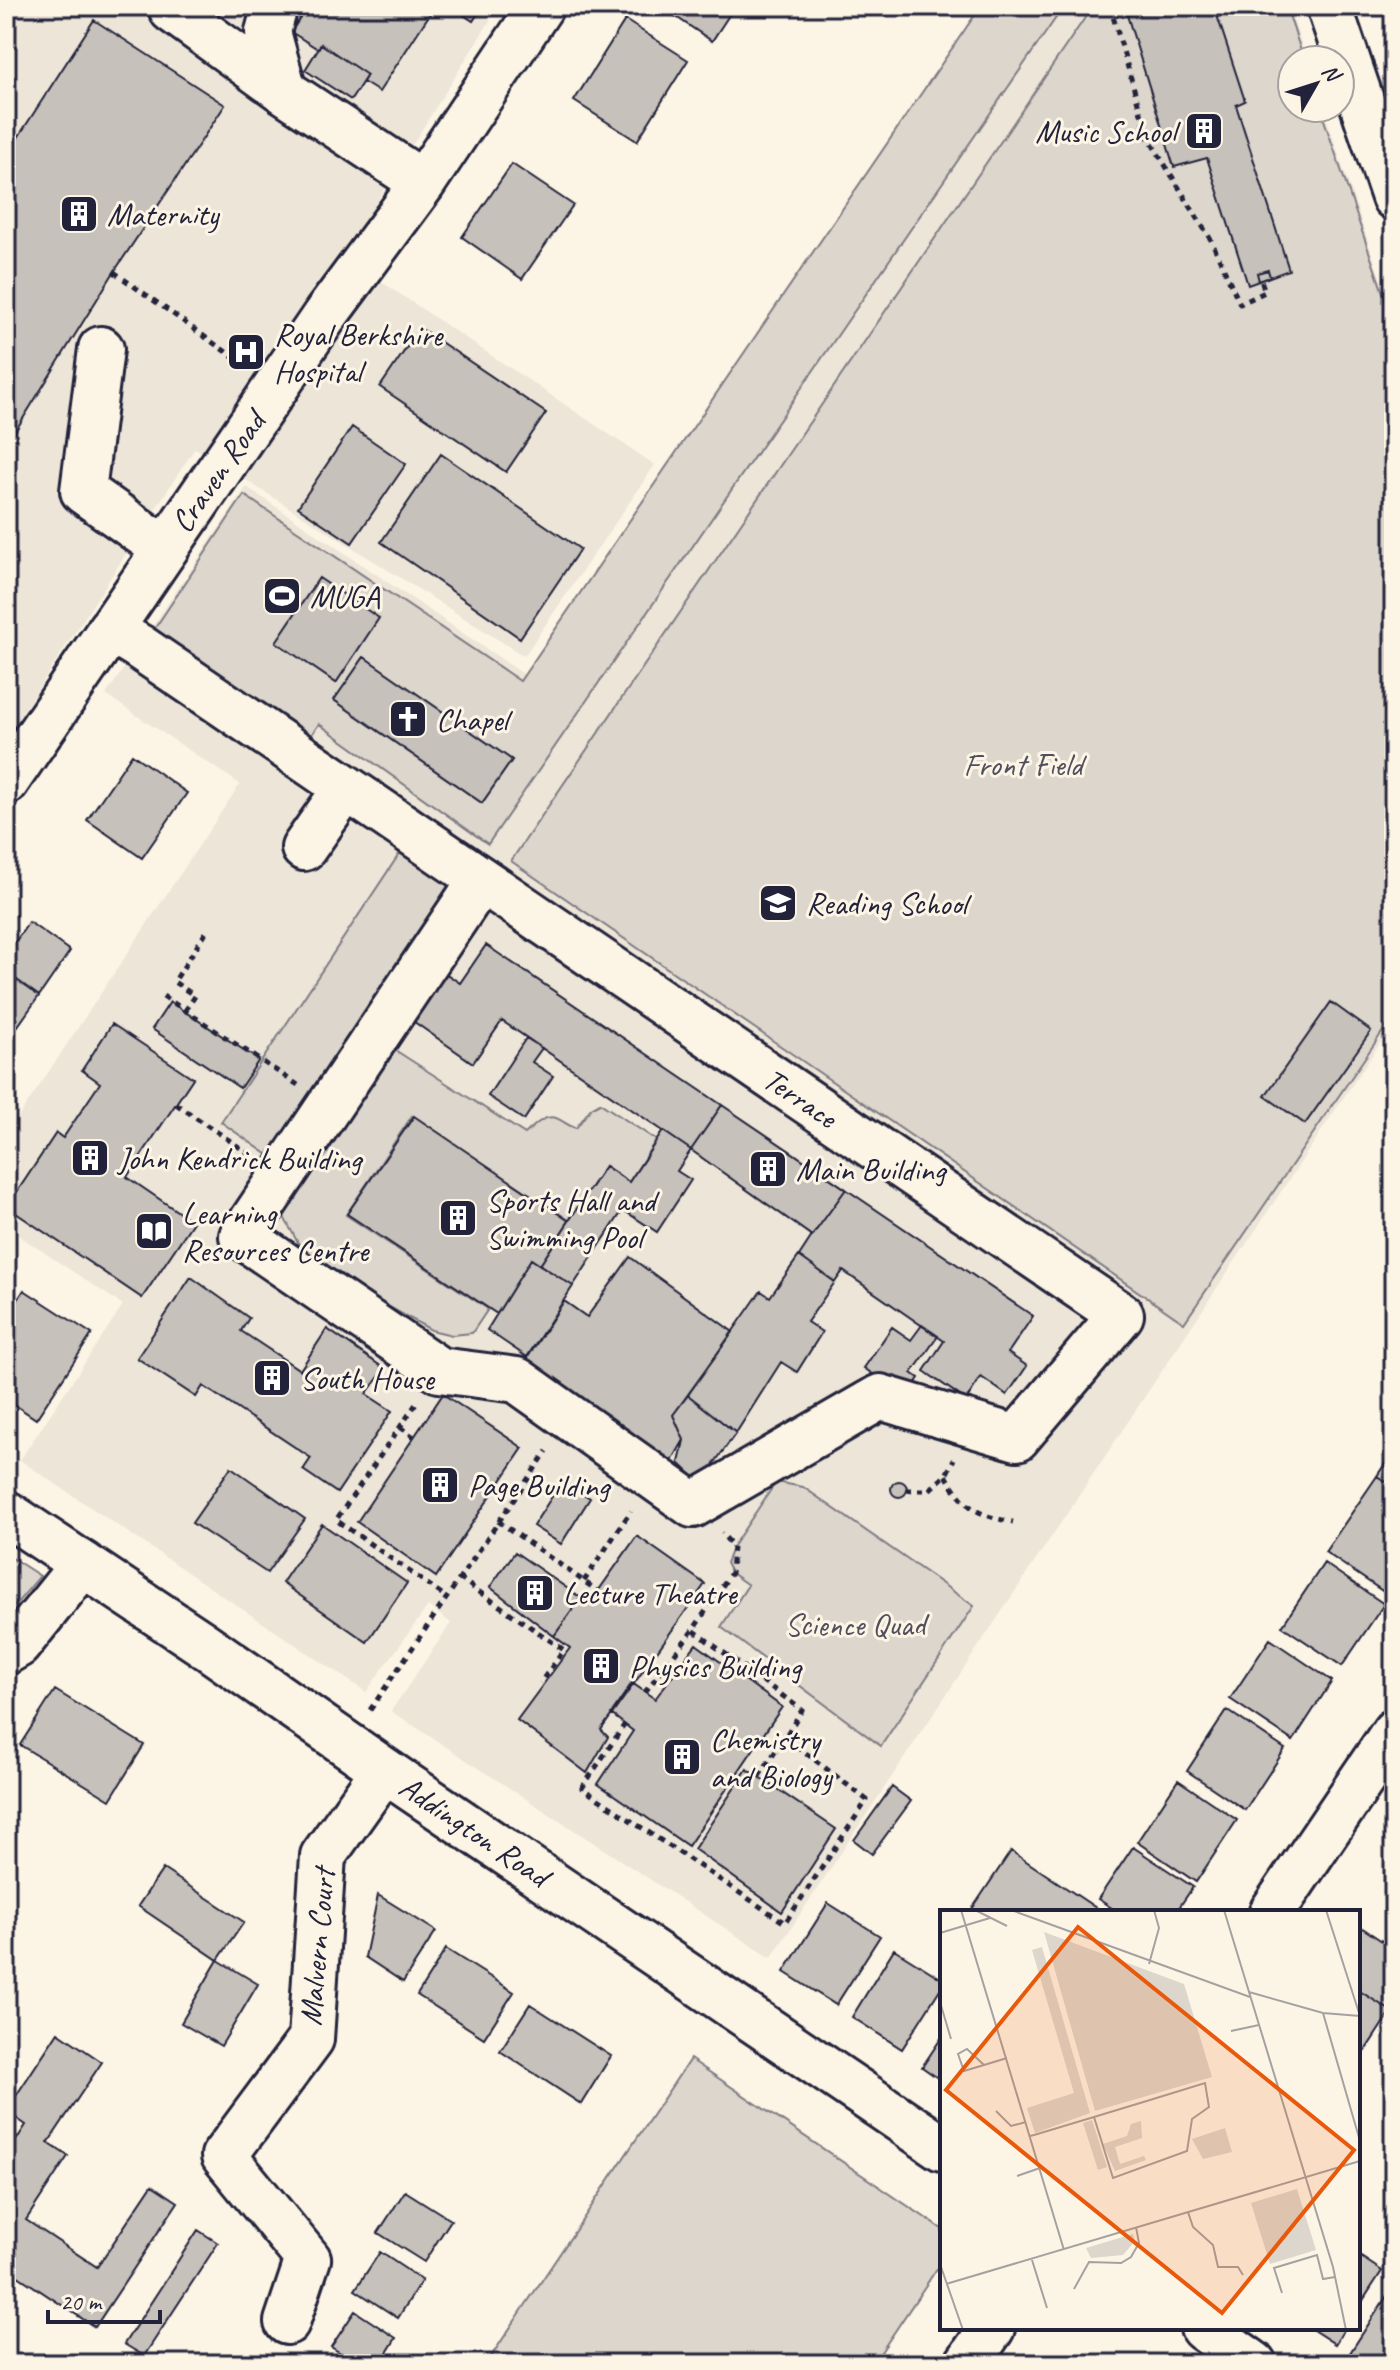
<svg xmlns="http://www.w3.org/2000/svg" width="1400" height="2370" font-family="Caveat,sans-serif">
<style>
.built{fill:#ece5d8}
.green{fill:#dcd6cc;stroke:#7f7c84;stroke-width:2;fill-rule:evenodd}
.building{fill:#c6c1bb;stroke:#22223b;stroke-width:2}
.lines{fill:none;stroke-linecap:round;stroke-linejoin:round}
.minor-casing{stroke:#22223b;stroke-width:50}
.path{stroke:#22223b;stroke-width:5;stroke-dasharray:6 6;stroke-linecap:butt}
.minor{stroke:#fcf5e5;stroke-width:44}
.labels{text-anchor:middle;dominant-baseline:central;stroke-width:6;stroke-linejoin:round;paint-order:stroke}
.poi-label{font-size:32px;fill:#22223b;stroke:#fcf5e5;text-anchor:start}
.street-label{font-size:32px;fill:#22223b;stroke:#fcf5e5}
.park-label{font-size:32px;fill:#504f5f;stroke:#fcf5e5}
.inset-road{fill:none;stroke:#a5a1a1;stroke-width:2}
.view{fill:#e8590c;fill-opacity:0.15;stroke:#e8590c;stroke-width:4}
.inset-edge{fill:none;stroke:#22223b;stroke-width:4}
</style>
<rect width="100%" height="100%" fill="#fcf5e5"/>
<filter id="ink" filterUnits="userSpaceOnUse"><feTurbulence type="fractalNoise" baseFrequency=".0125" numOctaves="2"/><feDisplacementMap in="SourceGraphic" scale="16" xChannelSelector="R" yChannelSelector="G"/><feConvolveMatrix kernelMatrix="1 2 1 2 8 2 1 2 1" color-interpolation-filters="sRGB"/></filter>
<g filter="url(#ink)">
<!-- built -->
<path class="built" d="M6,6H499L343,256L655,465L524,656L195,448L6,738Z
M980,6H1288L1307,60H1292V108H1323L1394,319V1022L771,1958L391,1711L451,1623L428,1606L366,1692L20,1460L123,1305L6,1227V1136L240,784L106,695L247,487L525,675Z"/>
<!-- green -->
<path class="green" d="M981,6H1064L488,844L319,724L304,746L147,640L244,495L520,681ZM364,657L512,760L482,803L335,701Z
M1093,6H1286L1304,60H1292V108H1320L1394,325V1015L1184,1323L511,861Z
M404,847L458,883L274,1159L221,1122Z
M381,1041L525,1134C533,1127 544,1114 556,1118C564,1121 568,1126 576,1128L591,1108L600,1103L656,1140L629,1182L605,1166L569,1220L412,1116L346,1215L488,1309L472,1333L452,1335L431,1330L353,1287L318,1262L298,1243L285,1219L279,1195Z
M776,1482L803,1487L974,1606L881,1746L721,1627L748,1585L731,1573L726,1563L733,1546Z
M6,1554L40,1576L6,1616Z
M690,2059L942,2229V2261L873,2364H486Z"/>
<!-- building -->
<path class="building" d="M308,6H435L379,92L363,82L367,75L321,44L318,49L291,32Z
M450,6H483L473,21Z
M660,6H735L712,41Z
M1160,6H1214L1245,101L1236,105L1289,270L1248,285L1207,158L1174,167L1127,15Z
M94,20L225,105L114,272L6,446V156Z
M625,20L688,60L637,141L574,101Z
M321,44L367,75L351,100L305,70Z
M512,164L573,205L522,279L462,237Z
M1268,270L1270,277L1259,281L1257,273Z
M420,328L546,413L506,472L380,387Z
M352,427L406,464L352,543L298,507Z
M441,454L580,549L520,638L381,542Z
M319,578L379,618L336,683L276,642Z
M364,657L512,760L482,803L334,700Z
M132,754L187,793L142,858L87,820Z
M29,922L70,951L39,996L6,972V955Z
M486,945L1033,1316L1008,1353L1027,1366L1007,1395L981,1377L966,1400L924,1371L944,1341L843,1271L835,1282L799,1256L812,1236L691,1150L502,1021L473,1063L410,1019L442,971L460,983Z
M6,972L39,996L8,1040L6,1038Z
M170,1002L259,1060L240,1088L152,1029Z
M1331,1002L1371,1031L1305,1124L1265,1096Z
M112,1024L193,1078L127,1177L193,1222L142,1298L7,1207L56,1133L63,1138L100,1083L82,1070Z
M526,1038L542,1048L532,1062L553,1076L524,1120L488,1096Z
M722,1105L846,1189L812,1236L691,1150Z
M414,1116L569,1221L540,1265L531,1259L497,1314L347,1214Z
M663,1131L691,1150L677,1171L691,1180L657,1232L623,1210L573,1286L540,1265L605,1166L629,1182Z
M799,1256L835,1282L807,1322L822,1332L797,1372L781,1362L736,1433L688,1395L761,1291L770,1297Z
M630,1257L733,1332L673,1415L684,1440L668,1468L519,1371L564,1301L587,1317Z
M531,1259L573,1286L527,1357L487,1330Z
M191,1277L249,1318L241,1331L300,1370L327,1329L385,1369L366,1394L392,1411L337,1493L303,1470L311,1458L203,1386L196,1397L137,1358Z
M24,1290L92,1334L36,1419L6,1399V1318Z
M922,1325L938,1336L912,1373L919,1378L906,1397L864,1368L892,1327L911,1340Z
M443,1394L523,1448L436,1577L357,1522Z
M688,1395L736,1433L700,1483L679,1463L684,1440L673,1415Z
M1394,1450V1487L1377,1476Z
M231,1467L305,1519L267,1573L192,1523Z
M1377,1476L1394,1487V1577L1384,1592L1325,1552Z
M562,1481L590,1498L561,1544L533,1526Z
M891 1489a8 8 0 1 1 16 0a8 8 0 1 1-16 0Z
M322,1524L407,1583L367,1642L282,1583Z
M637,1536L705,1584L601,1730L608,1737L587,1773L517,1720L570,1648L554,1636L581,1598L589,1604Z
M515,1552L581,1598L554,1636L490,1587Z
M1324,1563L1384,1604L1342,1666L1282,1626Z
M1270,1639L1332,1681L1293,1741L1230,1699Z
M696,1644L782,1707L688,1846L598,1784L633,1731L611,1714L632,1683L655,1699Z
M55,1690L144,1745L110,1800L20,1745Z
M1227,1710L1285,1749L1245,1810L1187,1771Z
M747,1769L836,1829L782,1912L694,1849Z
M1178,1780L1237,1820L1196,1882L1137,1842Z
M892,1787L911,1801L872,1854L854,1840Z
M1133,1847L1193,1887L1176,1912H1118L1098,1899Z
M1011,1851L1102,1912H975L972,1909Z
M1394,1860V1879L1385,1873Z
M163,1869L244,1922L218,1960L138,1906Z
M378,1895L436,1931L403,1982L365,1957Z
M828,1903L880,1936L836,2005L784,1972Z
M1358,1925L1394,1949V2007L1391,2011L1358,1990Z
M446,1949L514,1992L484,2038L417,1995Z
M894,1949L942,1979V1986L902,2049L852,2017Z
M218,1960L258,1984L221,2046L181,2023Z
M1358,1990L1391,2011L1361,2057L1358,2055Z
M530,2004L611,2056L581,2104L500,2051Z
M58,2032L102,2062L48,2143L68,2156L26,2220L97,2267L152,2185L178,2202L95,2327L6,2268V2233L8,2229L6,2228V2156L26,2125L6,2111Z
M942,2037V2081L922,2067Z
M405,2191L451,2220L424,2262L378,2233Z
M198,2230L218,2243L144,2356L124,2344Z
M380,2252L422,2280L398,2318L355,2290Z
M1358,2255L1382,2271L1358,2308Z
M1394,2285V2340L1379,2364H1360L1348,2356Z
M355,2311L396,2338L380,2364H358L331,2347Z
M1310,2328H1345L1335,2344Z
M1394,2340V2364H1379Z"/>
<g class="lines">
<!-- minor casing -->
<g class="minor-casing">
<path id="minor" d="M175,6L172,10L284,91L423,183
M275,6L268,32L284,91
M1329,6L1394,197
M101,349L83,491L165,549
M110,629L138,646L1121,1315L1017,1438L880,1397L693,1505L517,1380L439,1370L242,1236L481,880
M6,782L326,314L423,183L541,6
M304,848L346,788
M6,1513L200,1642L384,1770L942,2148
M6,1652L18,1645L83,1564
M1272,1912L1394,1732
M287,2322L308,2259L224,2156L311,2039L323,1856L384,1770
M1203,2328L1254,2364
M967,2364L992,2328"/>
</g>
<!-- path -->
<path class="path" d="M1110,6L1148,137L1211,240L1240,304L1265,292L1261,280
M114,272L243,364
M163,996L298,1085
M185,1011L195,996L174,982L206,932
M176,1104L248,1153
M416,1404L336,1520L446,1597
M400,1427L414,1437
M946,1475C965,1508 976,1515 1013,1522
M906,1490H929L946,1475L954,1459
M498,1521L599,1592
M459,1578L564,1650L540,1683
M584,1581L631,1511
M645,1692L693,1630
M370,1710L547,1451
M625,1724L582,1788L785,1923L867,1800L785,1737L802,1710L693,1630L731,1573L733,1546L721,1533
M759,1776L785,1737"/>
<!-- minor -->
<use href="#minor" class="minor"/>
</g>
</g>
<!-- icons -->
<defs>
<g id="building-square" transform="scale(2)"><rect x="-9" y="-9" width="18" height="18" rx="4" fill="#22223b" stroke="#fcf5e5"/><path d="M-4-6H4V6H1V3H-1V6H-4ZM-2.5-4.3h1.7v1.8h-1.7ZM.8-4.3h1.7v1.8H.8ZM-2.5-1h1.7V.8h-1.7ZM.8-1h1.7V.8H.8Z" fill="#fff"/></g>
<g id="hospital-square" transform="scale(2)"><rect x="-9" y="-9" width="18" height="18" rx="4" fill="#22223b" stroke="#fcf5e5"/><path d="M-5-5h3v3.5h4V-5h3V5h-3V1.5h-4V5h-3Z" fill="#fff"/></g>
<g id="stadium-square" transform="scale(2)"><rect x="-9" y="-9" width="18" height="18" rx="4" fill="#22223b" stroke="#fcf5e5"/><path d="M0-5a6.5 5 0 1 0 0 10a6.5 5 0 1 0 0-10ZM-3.5-1.8h7v3.6h-7Z" fill="#fff"/></g>
<g id="church-square" transform="scale(2)"><rect x="-9" y="-9" width="18" height="18" rx="4" fill="#22223b" stroke="#fcf5e5"/><path d="M-1.2-6h2.4v3.5h3.3v2.4h-3.3V6h-2.4V-.1h-3.3v-2.4h3.3Z" fill="#fff"/></g>
<g id="school-square" transform="scale(2)"><rect x="-9" y="-9" width="18" height="18" rx="4" fill="#22223b" stroke="#fcf5e5"/><path d="M0-5L7-2L0 1L-7-2ZM-4 1L0 2.5L4 1V4Q0 6-4 4Z" fill="#fff"/></g>
<g id="library-square" transform="scale(2)"><rect x="-9" y="-9" width="18" height="18" rx="4" fill="#22223b" stroke="#fcf5e5"/><path d="M-6-4Q-3-5.5-.7-3.5V5Q-3 3-6 4ZM6-4Q3-5.5 .7-3.5V5Q3 3 6 4Z" fill="#fff"/></g>
</defs>
<g fill-rule="evenodd">
<use href="#building-square" x="1204" y="131"/>
<use href="#building-square" x="79" y="214"/>
<use href="#hospital-square" x="246" y="352"/>
<use href="#stadium-square" x="282" y="596"/>
<use href="#church-square" x="408" y="719"/>
<use href="#school-square" x="778" y="903"/>
<use href="#building-square" x="90" y="1158"/>
<use href="#building-square" x="768" y="1169"/>
<use href="#building-square" x="458" y="1218"/>
<use href="#library-square" x="154" y="1231"/>
<use href="#building-square" x="272" y="1378"/>
<use href="#building-square" x="440" y="1485"/>
<use href="#building-square" x="535" y="1593"/>
<use href="#building-square" x="601" y="1666"/>
<use href="#building-square" x="682" y="1757"/>
</g>
<g class="labels">
<!-- poi labels -->
<g class="poi-label">
<text x="1176" y="131" text-anchor="end">Music School</text>
<text x="107" y="214">Maternity</text>
<text x="274" y="334">Royal Berkshire<tspan x="274" dy="37">Hospital</tspan></text>
<text x="310" y="596">MUGA</text>
<text x="436" y="719">Chapel</text>
<text x="806" y="903">Reading School</text>
<text x="118" y="1158">John Kendrick Building</text>
<text x="796" y="1169">Main Building</text>
<text x="486" y="1200">Sports Hall and<tspan x="486" dy="37">Swimming Pool</tspan></text>
<text x="182" y="1213">Learning<tspan x="182" dy="37">Resources Centre</tspan></text>
<text x="300" y="1378">South House</text>
<text x="468" y="1485">Page Building</text>
<text x="563" y="1593">Lecture Theatre</text>
<text x="629" y="1666">Physics Building</text>
<text x="710" y="1739">Chemistry<tspan x="710" dy="37">and Biology</tspan></text>
</g>
<!-- street labels -->
<g class="street-label">
<text transform="translate(218 472) rotate(-55)">Craven Road</text>
<text transform="translate(800 1098) rotate(34)">Terrace</text>
<text transform="translate(474 1831) rotate(34)">Addington Road</text>
<text transform="translate(317 1947) rotate(-85)">Malvern Court</text>
</g>
<!-- park labels -->
<g class="park-label">
<text x="1023" y="764">Front Field</text>
<text x="855" y="1624">Science Quad</text>
</g>
</g>
<!-- overview -->
<g transform="translate(940 1910)">
<rect width="420" height="420" fill="#fcf5e5"/>
<path d="M104,22L244,74L272,167L155,201ZM102,37L150,203L95,223L87,198L134,183L92,40ZM152,210L167,257L158,260L143,213ZM201,211L202,228L175,237L180,254L204,246L206,250L175,261L163,234L187,226L191,214ZM285,218L292,242L263,249L252,229ZM357,279L376,340L330,354L311,293ZM193,324L195,331L183,345L151,348L146,338Z" fill="#dcd6cc"/>
<path class="inset-road" d="M21,0L124,340M35,0L67,16M71,0L310,87M284,0L393,357L406,420M386,0L420,106M0,23L50,8M209,54L219,18L214,0M309,82L383,103L420,106M0,92L11,129M383,103L420,231M291,121L319,115M44,155L27,139L18,144L24,161L44,155L67,148M56,201L71,216L86,212M90,226L94,225L154,207L210,190L265,173L269,197L252,209L247,241L173,268L154,207M77,266L100,258M248,302L253,317L273,335L278,357H298L303,365M92,350L107,398M0,354L23,420M6,374L420,251M134,379L149,352L181,353L191,347L199,333L196,317M342,383L334,358L377,345L383,369L395,367"/>
<path class="view" d="M138,17L414,240L282,403L6,180Z"/>
<rect width="420" height="420" class="inset-edge"/>
</g>
<!-- margin -->
<rect width="1400" height="2370" fill="none" stroke="#fcf5e5" stroke-width="32"/>
<rect x="16" y="16" width="1368" height="2338" fill="none" stroke="#22223b" stroke-width="3" filter="url(#ink)"/>
<!-- north arrow -->
<g transform="translate(1316 84) rotate(51)"><circle r="38" fill="#fcf5e5" stroke="#a5a1a1" stroke-width="2"/>
<path d="M0-6L14 30L0 20L-14 30Z" fill="#22223b"/>
<text y="-12" font-size="22" font-weight="bold" text-anchor="middle" fill="#22223b">N</text>
</g>
<!-- scale -->
<path d="M48 2310v12h112v-12" fill="none" stroke="#22223b" stroke-width="4"/>
<text x="60" y="2310" font-size="24" fill="#22223b" stroke="#fcf5e5" stroke-width="6" paint-order="stroke">20 m</text>
</svg>
